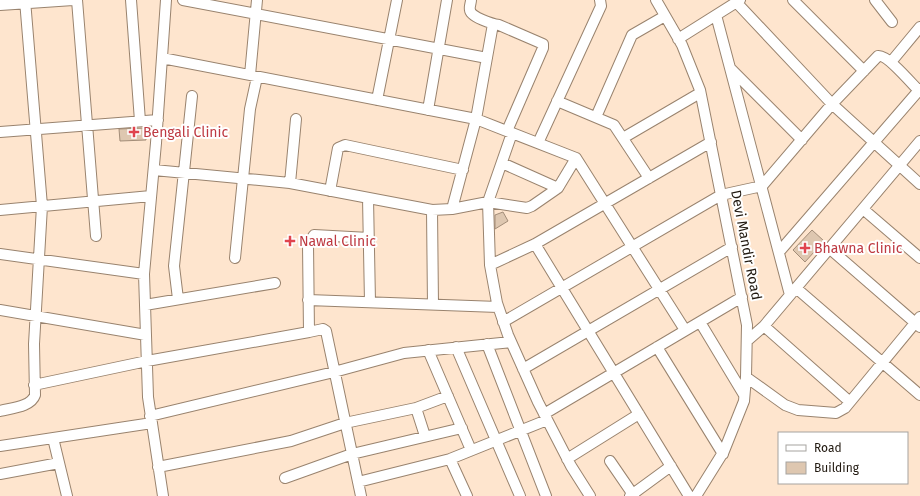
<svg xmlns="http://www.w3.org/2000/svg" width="920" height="496" font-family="'Fira Sans',sans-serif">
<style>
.building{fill:#dec7b0;stroke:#a38d78}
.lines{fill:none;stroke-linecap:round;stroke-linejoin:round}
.street-casing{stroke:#99836e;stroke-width:12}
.street{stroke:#fff;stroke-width:10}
.health-dot{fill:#e0444e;stroke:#fff;stroke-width:1.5}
.labels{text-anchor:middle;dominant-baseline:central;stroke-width:4;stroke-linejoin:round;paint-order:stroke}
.health-label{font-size:14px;fill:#be3a42;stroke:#fff;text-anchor:start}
.street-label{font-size:14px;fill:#20180f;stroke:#fff}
</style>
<rect width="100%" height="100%" fill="#fee5ce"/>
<!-- building -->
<path class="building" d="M145,128L146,140L120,141L119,129Z
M503,212L508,221L495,229V215Z
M812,230L824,241L805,262L793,250Z"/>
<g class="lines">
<!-- street casing -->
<g class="street-casing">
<path id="street" d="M77,0L96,236
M131,0L140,121
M183,0L487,58
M471,0C471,3 469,7 470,10C470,17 493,24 499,25L543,44V48L507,131
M656,0L682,45L700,90L747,325L746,377L744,401L724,451L696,496
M793,0L864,71
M875,0L892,22
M736,2L832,104L920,184
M0,5L73,0
M716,15L790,295
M678,39L740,0
M162,58L476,119L576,158L685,330
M891,62L920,27
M731,69L802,140
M250,75L257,0
M377,100L397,0
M557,101L614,125L649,178
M428,110L447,0
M596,117L632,35L665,16
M0,132L158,120
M512,133L488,202L490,265L497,303L508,335L538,402L571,466L590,496
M623,138L700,93
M538,143L601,6L600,0
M502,163L558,188
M154,170L290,183L432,210L452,209L488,202L527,208L532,206L558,188L576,158
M290,183L296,119
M330,191L338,148L345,145L463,170
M368,198L370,302
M452,209L476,119L493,24
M863,209L920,258
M0,210L151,196
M432,210L433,305
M535,244L689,496
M829,248L920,327
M779,252L920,89
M0,254L144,274
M235,258L250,109L257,77
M490,265L535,244L711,142
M796,288L920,395
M178,299L174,266L192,96
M308,300L498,307
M145,305L275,283
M0,310L146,335
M503,322L721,195L762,186L832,104L878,56C887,54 912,84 920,92
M700,322L744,395
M764,326L850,402
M309,332L308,244L314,235L369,238
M748,340L764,326L920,141
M487,344L546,496
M456,347L520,496
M657,347L723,454
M428,350L471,450
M523,369L732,247
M746,377L785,405L798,410L836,413L845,408L920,317
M34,385L147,361L309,332L323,329L326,331L361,496
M416,408L425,436
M0,411C11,408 31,407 35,395L34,344L42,206L25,0
M544,414L742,297
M150,416L334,372L404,353L511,342
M53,438L67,496
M0,446L152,423
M450,459L467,496
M567,459L639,414
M610,461L634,496
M158,467L291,441L345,423L416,408L448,396
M0,474L59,463
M285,478L352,454L462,428
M358,482L450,459L547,420
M163,496L148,397L144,274L156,143L166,0
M630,496L671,466"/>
</g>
<!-- street -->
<use href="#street" class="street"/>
</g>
<!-- markers -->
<g class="health-dot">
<path d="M132 126h4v4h4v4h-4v4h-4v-4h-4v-4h4z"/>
<path d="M288 235h4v4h4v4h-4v4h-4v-4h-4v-4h4z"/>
<path d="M803 242h4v4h4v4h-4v4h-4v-4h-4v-4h4z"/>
</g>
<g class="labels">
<!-- health labels -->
<g class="health-label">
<text x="143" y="132">Bengali Clinic</text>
<text x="299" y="241">Nawal Clinic</text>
<text x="814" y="248">Bhawna Clinic</text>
</g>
<!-- street labels -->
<g class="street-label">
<text transform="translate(746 245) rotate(79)">Devi Mandir Road</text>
</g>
</g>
<!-- legend -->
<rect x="778" y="432" width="130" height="52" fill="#ffffff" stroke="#a6a39f"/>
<rect x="786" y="445" width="20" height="6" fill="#ffffff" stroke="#a6a39f"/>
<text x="814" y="452" font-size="12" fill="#20180f">Road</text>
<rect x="786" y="462" width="20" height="12" fill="#dec7b0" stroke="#a6a39f"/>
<text x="814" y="472" font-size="12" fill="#20180f">Building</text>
</svg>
